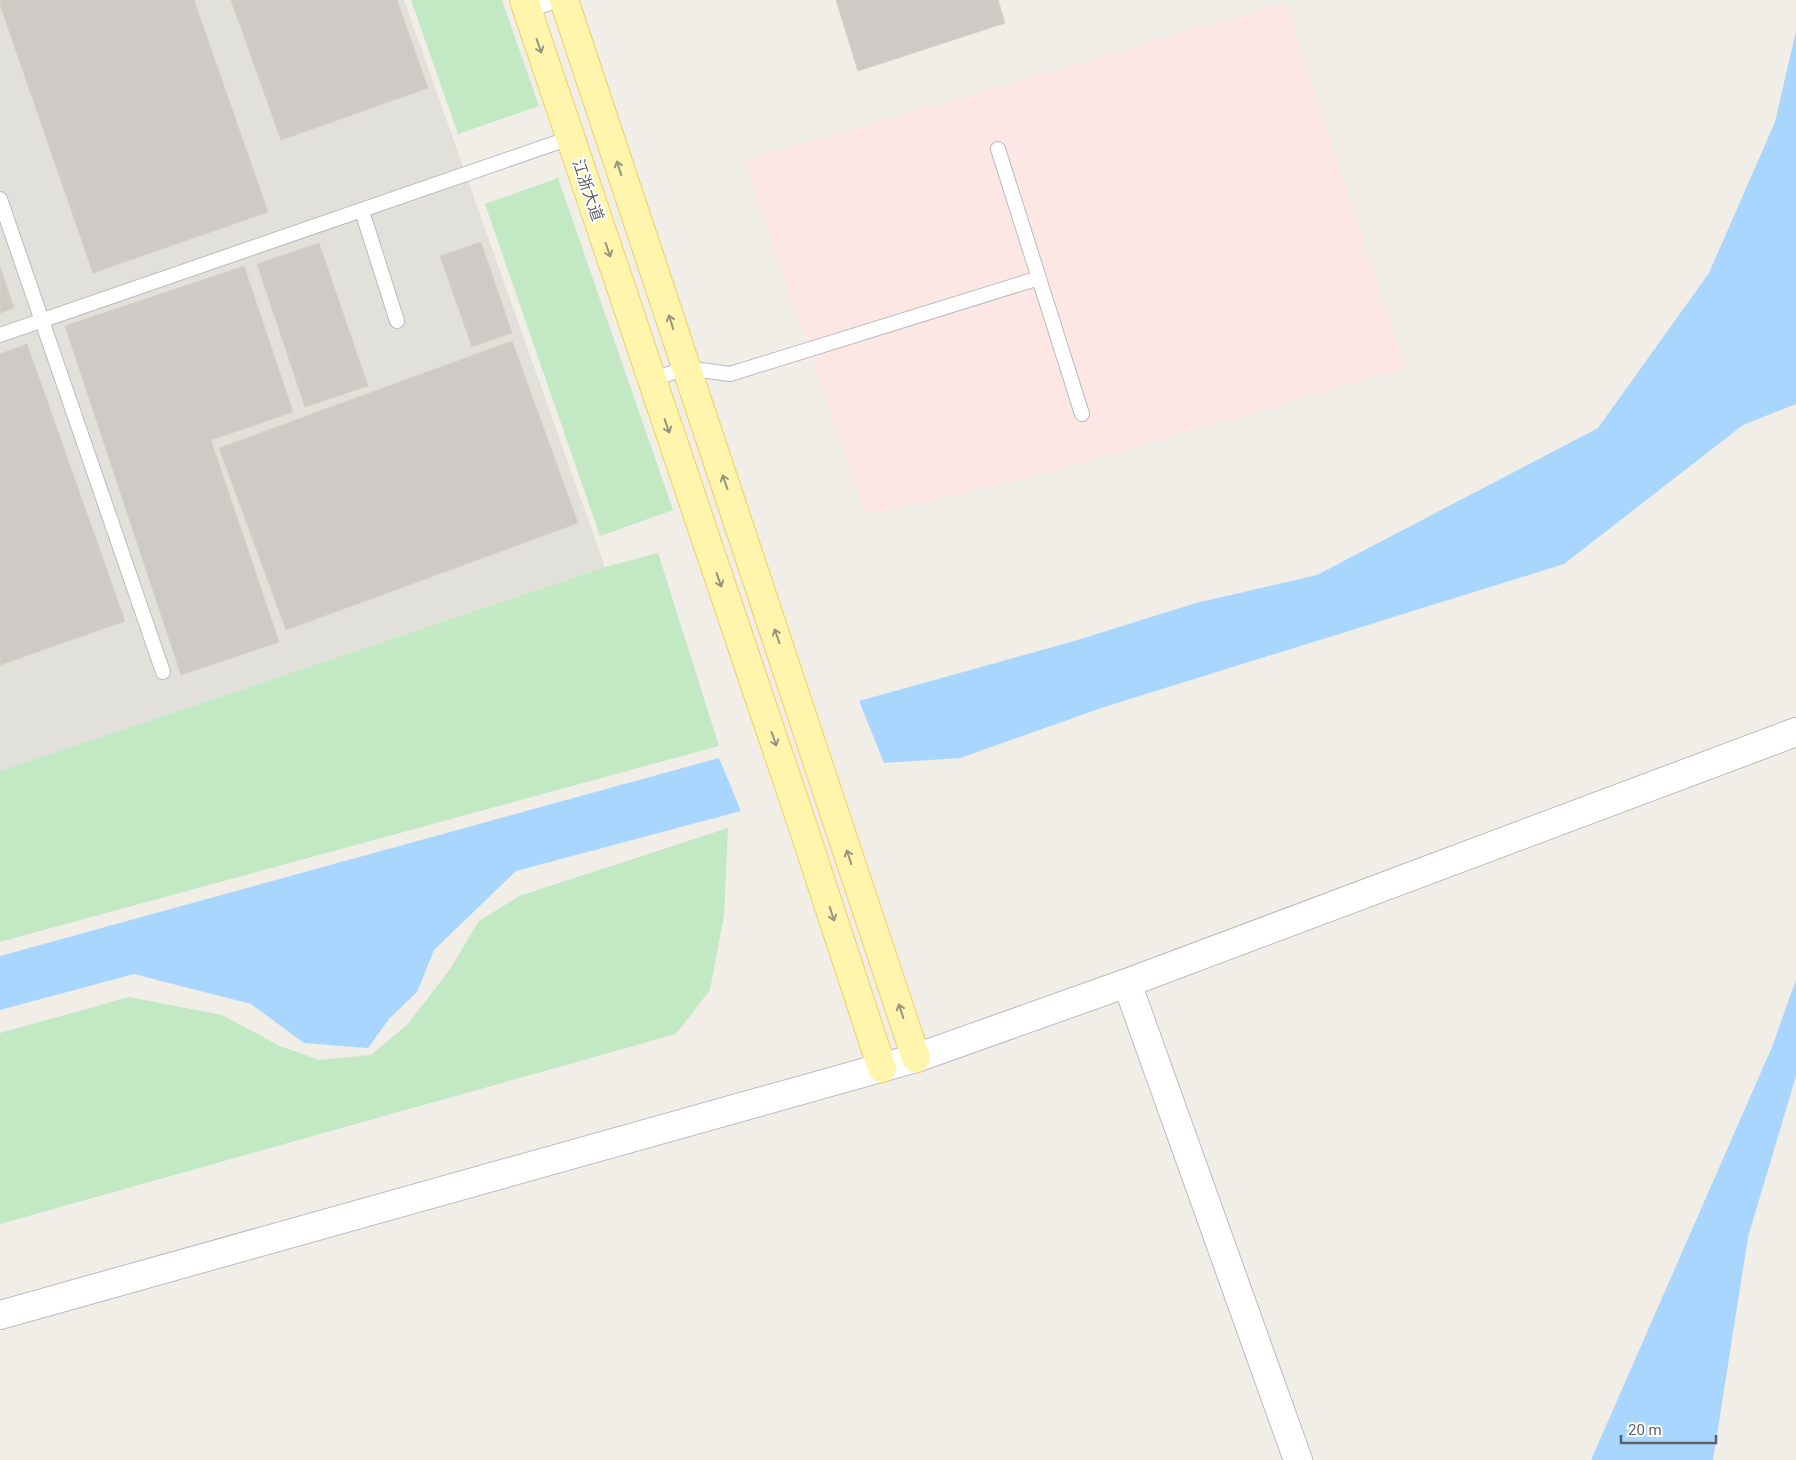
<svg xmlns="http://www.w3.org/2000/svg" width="1796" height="1460" font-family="Roboto,'Noto Sans SC',sans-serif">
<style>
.industrial{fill:#e2e0db}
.medical{fill:#fce7e4}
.green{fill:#c3e8c4}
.water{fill:#a8d6ff}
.building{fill:#cecbc6;stroke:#d5d1c5}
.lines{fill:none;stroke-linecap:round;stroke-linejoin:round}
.lane-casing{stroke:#b9bcc0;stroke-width:16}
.street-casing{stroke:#b9bcc0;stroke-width:30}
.secondary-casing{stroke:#b8bbc0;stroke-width:30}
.primary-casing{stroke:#f3ce5d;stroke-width:30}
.lane{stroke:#fff;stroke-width:14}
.street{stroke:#fff;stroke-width:28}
.secondary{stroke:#fff;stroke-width:28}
.primary{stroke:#fff5ad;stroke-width:28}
.oneway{stroke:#969580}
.labels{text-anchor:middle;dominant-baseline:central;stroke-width:4;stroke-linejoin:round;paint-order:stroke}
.street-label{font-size:16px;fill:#5e6267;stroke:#fff}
</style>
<rect width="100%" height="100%" fill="#f0eee6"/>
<!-- industrial -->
<path class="industrial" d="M0,0H404L605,567L0,771Z"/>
<!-- medical -->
<path class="medical" d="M1286,3L1405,368L1057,470L887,511L865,512L744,161Z"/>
<!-- green -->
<path class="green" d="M411,0H502L539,106L458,134Z
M558,178L673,510L600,536L485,204Z
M658,553L719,746L0,942V771L605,567Z
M728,828L724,915L710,990L676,1034L0,1224V1033L129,997L222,1015L280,1046L319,1060L371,1055L408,1024L450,969L479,921L519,896Z"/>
<!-- water -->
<path class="water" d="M1796,31V404L1743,425L1564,564L1104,707L960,758L884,763L859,701L1071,642L1196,603L1317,575L1598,428L1709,273L1775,122Z
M719,758L741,811L516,871L434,950L417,992L389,1019L368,1048L304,1043L251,1004L134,974L0,1010V956Z
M1796,980V1076L1748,1237L1713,1460H1591L1772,1047Z"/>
<!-- building -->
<path class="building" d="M0,0H194L268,212L93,273L0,5Z
M231,0H397L428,88L281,140Z
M836,0H998L1005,23L858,71Z
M481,242L512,333L472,347L440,256Z
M319,243L368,386L305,407L257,264Z
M244,266L293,412L211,440L279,642L181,675L65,326Z
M0,267L14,308L0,313Z
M512,341L578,523L286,630L219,448Z
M27,344L125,621L0,665V354Z"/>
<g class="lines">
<!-- lane casing -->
<g class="lane-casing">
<path id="lane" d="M527,11L559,0
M998,149L1082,414
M0,199L163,672
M362,211L397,321
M0,335L570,138
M651,380L686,368L730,374L1039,278"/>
</g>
<!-- street casing -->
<g class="street-casing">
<path id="street" d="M1127,983L1298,1460"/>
</g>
<!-- secondary casing -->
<g class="secondary-casing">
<path id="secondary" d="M0,1315L916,1058L1127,983L1796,732"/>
</g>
<!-- primary casing -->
<g class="primary-casing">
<path id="primary" d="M524,0L800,818L882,1068
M564,0L916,1058"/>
</g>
<!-- lane -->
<use href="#lane" class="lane"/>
<!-- street -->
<use href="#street" class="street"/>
<!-- secondary -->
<use href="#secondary" class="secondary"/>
<!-- primary -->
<use href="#primary" class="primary"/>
</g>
<!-- one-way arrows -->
<defs><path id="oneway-shaft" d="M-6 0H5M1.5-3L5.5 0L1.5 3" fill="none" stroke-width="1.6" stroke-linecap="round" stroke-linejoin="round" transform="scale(1.25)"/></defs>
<g class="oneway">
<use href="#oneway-shaft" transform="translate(539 46) rotate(71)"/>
<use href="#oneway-shaft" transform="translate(619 168) rotate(-108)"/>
<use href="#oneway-shaft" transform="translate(608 250) rotate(71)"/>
<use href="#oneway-shaft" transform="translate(671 322) rotate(-108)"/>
<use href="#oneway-shaft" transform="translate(667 426) rotate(71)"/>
<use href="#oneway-shaft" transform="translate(725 482) rotate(-109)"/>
<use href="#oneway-shaft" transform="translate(719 580) rotate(71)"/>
<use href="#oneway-shaft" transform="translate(777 636) rotate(-109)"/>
<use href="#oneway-shaft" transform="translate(774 739) rotate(71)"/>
<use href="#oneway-shaft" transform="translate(849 857) rotate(-108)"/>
<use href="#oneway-shaft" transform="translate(832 914) rotate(72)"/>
<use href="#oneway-shaft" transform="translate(901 1011) rotate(-108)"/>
</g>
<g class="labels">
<!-- street labels -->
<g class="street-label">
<text transform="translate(588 190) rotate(71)">江浙大道</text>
</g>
</g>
<!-- scale -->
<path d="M1621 1435v8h95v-8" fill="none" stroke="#5e6267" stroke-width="2.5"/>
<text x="1628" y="1435" font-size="15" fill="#5e6267" stroke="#ffffff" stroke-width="4" paint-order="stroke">20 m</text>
</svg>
